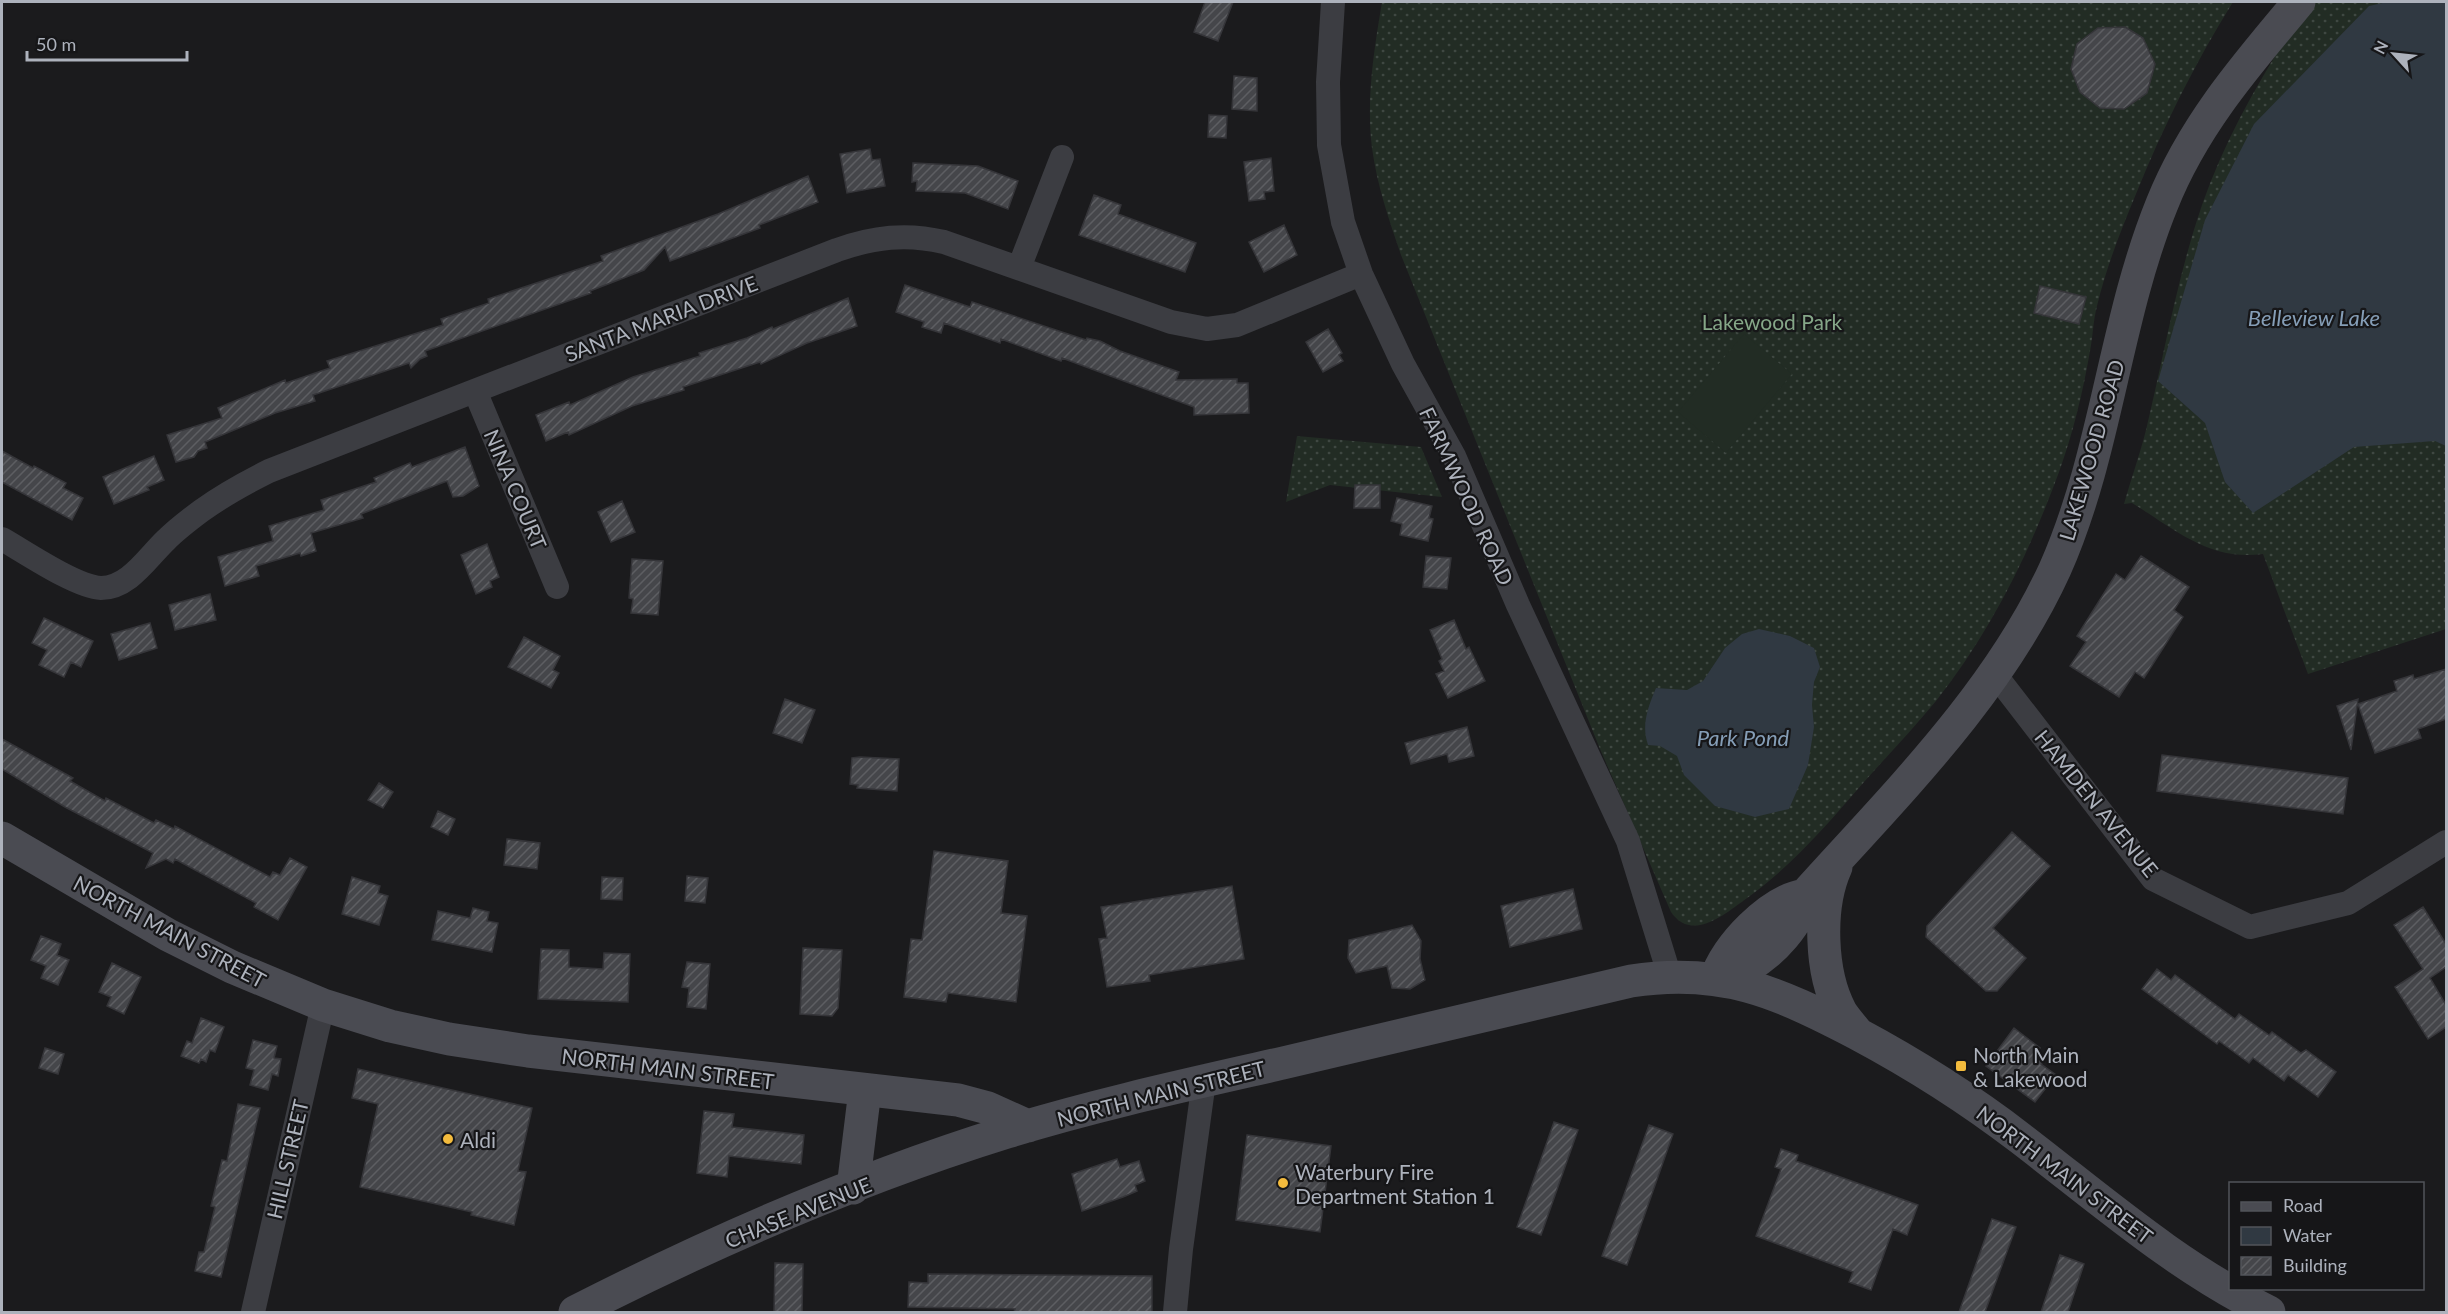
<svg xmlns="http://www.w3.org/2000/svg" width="2448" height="1314" font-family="Lato,sans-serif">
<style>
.grass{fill:url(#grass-dots)}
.garden{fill:#222c24}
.water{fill:#303942}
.building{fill:url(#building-hatch);stroke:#353539;stroke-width:1.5}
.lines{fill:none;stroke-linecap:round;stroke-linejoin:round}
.minor{stroke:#3c3d42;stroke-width:24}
.secondary{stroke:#4a4b52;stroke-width:33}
.poi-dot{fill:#f3bb3d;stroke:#161618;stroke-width:2}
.labels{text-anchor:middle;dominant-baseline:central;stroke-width:4.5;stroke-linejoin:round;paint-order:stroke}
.street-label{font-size:21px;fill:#adb2bc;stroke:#161618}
.park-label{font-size:21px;fill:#85a788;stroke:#161618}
.poi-label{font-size:21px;fill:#adb2bc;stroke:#161618;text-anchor:start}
.water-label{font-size:22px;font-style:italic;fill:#859eb7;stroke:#161618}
</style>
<defs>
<pattern id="grass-dots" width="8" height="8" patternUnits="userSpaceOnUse" patternTransform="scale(1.5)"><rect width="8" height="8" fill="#222c24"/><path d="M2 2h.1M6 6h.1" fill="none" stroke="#3f4842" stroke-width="1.8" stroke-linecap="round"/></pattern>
<pattern id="building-hatch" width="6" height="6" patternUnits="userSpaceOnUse" patternTransform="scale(1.5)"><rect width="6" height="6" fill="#45464a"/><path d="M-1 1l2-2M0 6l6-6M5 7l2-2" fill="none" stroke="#5d5e62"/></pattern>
</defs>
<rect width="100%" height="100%" fill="#1b1b1d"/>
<!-- grass -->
<path class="grass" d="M1382,2H2233C2195,63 2163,127 2136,194C2121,230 2106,268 2097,306C2093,321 2093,336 2090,351C2083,392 2073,433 2059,472C2029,554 1990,633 1936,701C1913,729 1888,755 1864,782C1826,826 1790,868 1743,901C1721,917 1691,941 1671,912L1600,749L1401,255C1389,220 1377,185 1372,148C1366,99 1374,50 1382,2Z
M2310,2H2446V629L2308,674L2263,554C2209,561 2176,530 2132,503L2124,504C2131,479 2140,454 2146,430C2164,355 2177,278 2202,205C2228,131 2267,66 2310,2Z
M1297,436L1421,447L1442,497L1330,485L1286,502Z"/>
<!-- garden -->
<path class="garden" d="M1744,334L1792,374L1726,453L1678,412Z"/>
<!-- water -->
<path class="water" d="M2387,2H2446V446L2435,441L2354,447L2253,513L2225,482L2205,423L2158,381L2205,220L2254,124L2369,6Z
M1759,629L1790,636L1814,648L1820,667L1814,682L1812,705L1814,727L1808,765L1789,809L1755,817L1715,806L1684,775L1677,756L1660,746L1648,745C1641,725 1648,707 1656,688L1687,690L1703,681L1725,648L1742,634Z"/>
<!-- building -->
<path class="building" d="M1205,2H1233L1218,41L1194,32Z
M2125,27L2143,38L2155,64L2147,93L2124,109L2100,108L2080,92L2071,69L2077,44L2098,28Z
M1234,76L1257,78V111L1232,109Z
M1209,115L1227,116L1226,138L1208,137Z
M870,149L872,160L880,159L885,186L847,193L840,154Z
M1271,158L1274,191L1264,192L1265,199L1249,201L1244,162Z
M913,163L978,166L1018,181L1008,209L965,193L916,191L917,181L912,182Z
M808,176L818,202L759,225L760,228L670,261L665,247L644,270L590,291L591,293L425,351L427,356L420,359L411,368L409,363L313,395L315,401L275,413L205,442L207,448L198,451L194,457L176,462L167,435L222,418L218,408L285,380L286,383L330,368L327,361L443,325L441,319L489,303L488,299L603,261L601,256L718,214Z
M1094,195L1121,205L1118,214L1196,243L1185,272L1079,235Z
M1284,225L1297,255L1264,272L1249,242Z
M905,285L970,307L972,302L1086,340L1087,338L1100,341L1120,351L1179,372L1176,380L1237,379V383H1248L1249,413L1194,415V407L1062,358L1061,361L1001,339L1000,343L944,323L941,333L922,327L924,322L896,312Z
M2040,286L2086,297L2079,324L2034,313Z
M848,298L857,326L807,343L761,364L760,362L683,387L684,390L632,406L569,435L568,432L546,441L536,415L569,402L570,405L633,377L700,356L699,353L747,338L772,327L773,329Z
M1328,329L1342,353L1339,355L1343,361L1323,372L1306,342Z
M465,447L479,486L463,496L453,497L447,481L361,514L363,518L311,533L316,551L301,556L300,553L256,566L259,576L225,586L218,557L273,541L269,526L324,510L321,500L376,482L374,478L410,463L412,467Z
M2,451L33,468L34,466L66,483L63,488L83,498L72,520L2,482Z
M154,456L164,480L147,487L149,490L114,504L103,477Z
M1355,485H1380V508H1354Z
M1397,498L1432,506L1429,518L1433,519L1428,541L1400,535L1402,524L1391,521Z
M622,501L635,532L611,542L598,512Z
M487,544L499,577L490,581L492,587L476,594L461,555Z
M1426,556L1451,558L1447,589L1423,587Z
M2141,556L2189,587L2174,610L2183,617L2144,678L2135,672L2119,697L2070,666L2086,642L2077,636L2116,574L2125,580Z
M632,559L663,561L658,615L631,613L633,599L629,598Z
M210,594L216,620L175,630L169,605Z
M44,618L93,641L81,667L71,662L64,677L39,665L47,650L32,643Z
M1454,620L1466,649L1469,647L1485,681L1448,698L1436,674L1444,671L1439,661L1442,659L1430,630Z
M150,623L157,648L119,660L111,634Z
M524,637L560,656L553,670L559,673L551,688L508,667Z
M2446,669V719L2418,729L2421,738L2375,753L2358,704L2397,691L2394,681L2413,675L2414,679Z
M785,699L815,710L802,743L773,733Z
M2358,699L2351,750L2337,706Z
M1467,727L1474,756L1449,762L1447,754L1411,764L1405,743Z
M2,739L73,778L70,781L105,801L106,798L154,823L156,820L174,829L175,826L270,877L273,872L280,875L290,858L307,867L278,920L254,907L256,903L175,859L173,863L166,859L146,868L153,853L65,807L2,769Z
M2162,755L2348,778L2343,814L2157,791Z
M860,757L899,759L897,791L857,788L858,785L850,784L852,758Z
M379,783L393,792L383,808L368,800Z
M438,811L455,819L448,835L431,827Z
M2012,832L2050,866L1993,928L2026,958L1997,991H1986L1926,937L1927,926Z
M507,839L540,843L537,869L504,865Z
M934,851L1008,861L1001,913L1027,916L1016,1002L948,993L946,1002L904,997L911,939L922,940Z
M687,876L708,878L705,903L685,901Z
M352,877L380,886L378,893L388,896L379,925L342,914Z
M602,877L623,878L622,900L601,899Z
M1232,886L1244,959L1149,975L1150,981L1107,987L1099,939L1107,938L1101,907Z
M1573,889L1582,929L1510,947L1501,906Z
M2423,907L2446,944V967L2430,978L2446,1005V1027L2428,1039L2395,987L2423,969L2394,925Z
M473,908L489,912L487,921L498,923L492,952L432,940L438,911L470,918Z
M1412,925L1421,941L1420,959L1425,980L1410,989L1392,988L1387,966L1356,973L1348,958L1349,940Z
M41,936L61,944L57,955L69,960L58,985L41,978L46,966L31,960Z
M803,948L842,950L838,1008L832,1016L800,1014Z
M541,949L569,950V967L603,969L604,953L630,954L628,1002L538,999Z
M687,962L710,964L706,1009L687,1007L689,988L682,987Z
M112,963L141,977L124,1014L107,1006L111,997L99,992Z
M2157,969L2171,980L2175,975L2235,1019L2239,1014L2269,1035L2272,1032L2301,1053L2306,1050L2336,1072L2318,1097L2288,1075L2284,1081L2253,1058L2249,1063L2219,1041L2217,1044L2142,989Z
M201,1018L224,1027L215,1052L210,1050L206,1062L201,1059L199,1063L181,1056L187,1041L192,1043Z
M2014,1028L2040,1048L2037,1052L2045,1058L2041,1064L2056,1075L2035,1102L1986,1066Z
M253,1040L277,1046L274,1058L281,1059L278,1076L272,1074L268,1090L250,1085L254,1070L246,1068Z
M45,1048L64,1054L58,1074L39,1068Z
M358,1069L532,1108L518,1171L526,1172L514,1225L471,1215L472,1212L360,1187L378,1104L352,1098Z
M238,1104L260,1108L221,1277L195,1271L199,1252H204L215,1207L211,1206L222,1160L227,1161Z
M704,1111L734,1114L732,1127L804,1135L801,1164L729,1156L727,1177L697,1173Z
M1554,1122L1578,1130L1541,1235L1517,1227Z
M1649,1125L1673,1134L1627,1265L1602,1256Z
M1247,1135L1331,1146L1320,1232L1236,1220Z
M1781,1149L1798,1155L1796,1161L1918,1205L1907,1235L1893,1229L1871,1290L1849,1282L1853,1272L1756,1236L1781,1169L1775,1167Z
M1117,1159L1120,1167L1139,1161L1145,1181L1135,1185L1137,1191L1123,1197L1082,1211L1072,1174Z
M1992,1219L2016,1227L1985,1312H1959Z
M2060,1255L2084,1264L2068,1312H2041Z
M775,1263L803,1264L802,1312H774Z
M928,1274L1152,1276V1312H1014L1015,1309L908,1307L909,1282L928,1283Z"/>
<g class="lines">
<!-- minor -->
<path class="minor" d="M1333,2L1328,82L1329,145L1343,222L1361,274L1403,364L1454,456L1518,605L1628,841L1670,977
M1019,268L1062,157
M475,391L557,587
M2,539C25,552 76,587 101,588C129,588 147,558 166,540C177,529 189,520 201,511C223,495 245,483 269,471L837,250C874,237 906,233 944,242L1171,322L1207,329L1237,325L1361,274
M1994,673L2153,879L2250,927L2348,903L2446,842
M253,1312L323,1005
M1175,1312L1181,1249L1204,1081"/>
<!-- secondary -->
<path class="secondary" d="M2,838L168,935L232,967L323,1005L390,1026L449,1039L528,1051L958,1100L988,1108L1028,1126
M1836,867C1818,907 1820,973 1841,1012C1846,1020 1853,1027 1858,1034
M1716,979C1727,976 1738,973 1747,967C1772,953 1800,924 1805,895C1895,795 1998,694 2055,569C2107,452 2114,322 2162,204C2193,126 2246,65 2299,2
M1716,979C1725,947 1771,900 1805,895
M853,1188L865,1090
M575,1312C710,1243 862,1177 1007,1132C1098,1104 1191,1084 1283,1063C1399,1036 1515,1009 1631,981C1722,967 1777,992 1856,1033C1914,1064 1968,1098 2020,1138C2101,1200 2177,1267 2269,1312"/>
</g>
<!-- markers -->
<g class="poi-dot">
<rect x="1955" y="1060" width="12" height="12" rx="3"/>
<circle cx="448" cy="1139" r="6"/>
<circle cx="1283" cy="1183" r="6"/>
</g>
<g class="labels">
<!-- street labels -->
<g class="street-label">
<text transform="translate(661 318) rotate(-21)">SANTA MARIA DRIVE</text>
<text transform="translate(2091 450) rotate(-74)">LAKEWOOD ROAD</text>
<text transform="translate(516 489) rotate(67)">NINA COURT</text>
<text transform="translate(1467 496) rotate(65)">FARMWOOD ROAD</text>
<text transform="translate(2097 803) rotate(51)">HAMDEN AVENUE</text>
<text transform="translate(170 931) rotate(28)">NORTH MAIN STREET</text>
<text transform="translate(668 1068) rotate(7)">NORTH MAIN STREET</text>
<text transform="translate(1161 1093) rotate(-14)">NORTH MAIN STREET</text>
<text transform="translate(287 1159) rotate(-77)">HILL STREET</text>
<text transform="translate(2065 1174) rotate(37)">NORTH MAIN STREET</text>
<text transform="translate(798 1212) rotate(-22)">CHASE AVENUE</text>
</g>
<!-- park labels -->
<g class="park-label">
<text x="1772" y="321">Lakewood Park</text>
</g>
<!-- poi labels -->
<g class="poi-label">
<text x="1973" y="1054">North Main<tspan x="1973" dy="24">&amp; Lakewood</tspan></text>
<text x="460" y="1139">Aldi</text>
<text x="1295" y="1171">Waterbury Fire<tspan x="1295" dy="24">Department Station 1</tspan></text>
</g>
<!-- water labels -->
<g class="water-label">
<text x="2314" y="317">Belleview Lake</text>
<text x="1743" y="737">Park Pond</text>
</g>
</g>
<!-- border -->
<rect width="2448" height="1314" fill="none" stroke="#adb2bc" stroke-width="6"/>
<!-- legend -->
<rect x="2229" y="1182" width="195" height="108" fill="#161618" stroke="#52545a" stroke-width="1.5"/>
<rect x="2241" y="1202" width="30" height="9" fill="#4a4b52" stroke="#52545a" stroke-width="1.5"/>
<text x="2283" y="1212" font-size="18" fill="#adb2bc">Road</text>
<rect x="2241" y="1227" width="30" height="18" fill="#303942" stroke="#52545a" stroke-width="1.5"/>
<text x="2283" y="1242" font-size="18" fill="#adb2bc">Water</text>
<rect x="2241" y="1257" width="30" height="18" fill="url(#building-hatch)" stroke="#52545a" stroke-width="1.5"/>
<text x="2283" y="1272" font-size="18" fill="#adb2bc">Building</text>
<!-- north arrow -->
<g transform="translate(2394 54) rotate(297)" stroke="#161618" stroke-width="4.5" paint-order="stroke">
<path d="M0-4.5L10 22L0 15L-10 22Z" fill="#adb2bc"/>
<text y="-9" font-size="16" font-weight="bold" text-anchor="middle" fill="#adb2bc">N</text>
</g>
<!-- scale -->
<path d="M27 51v9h160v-9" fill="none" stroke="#adb2bc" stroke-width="3"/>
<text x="36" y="51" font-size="18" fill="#adb2bc" stroke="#161618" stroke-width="4.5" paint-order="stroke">50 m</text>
</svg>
